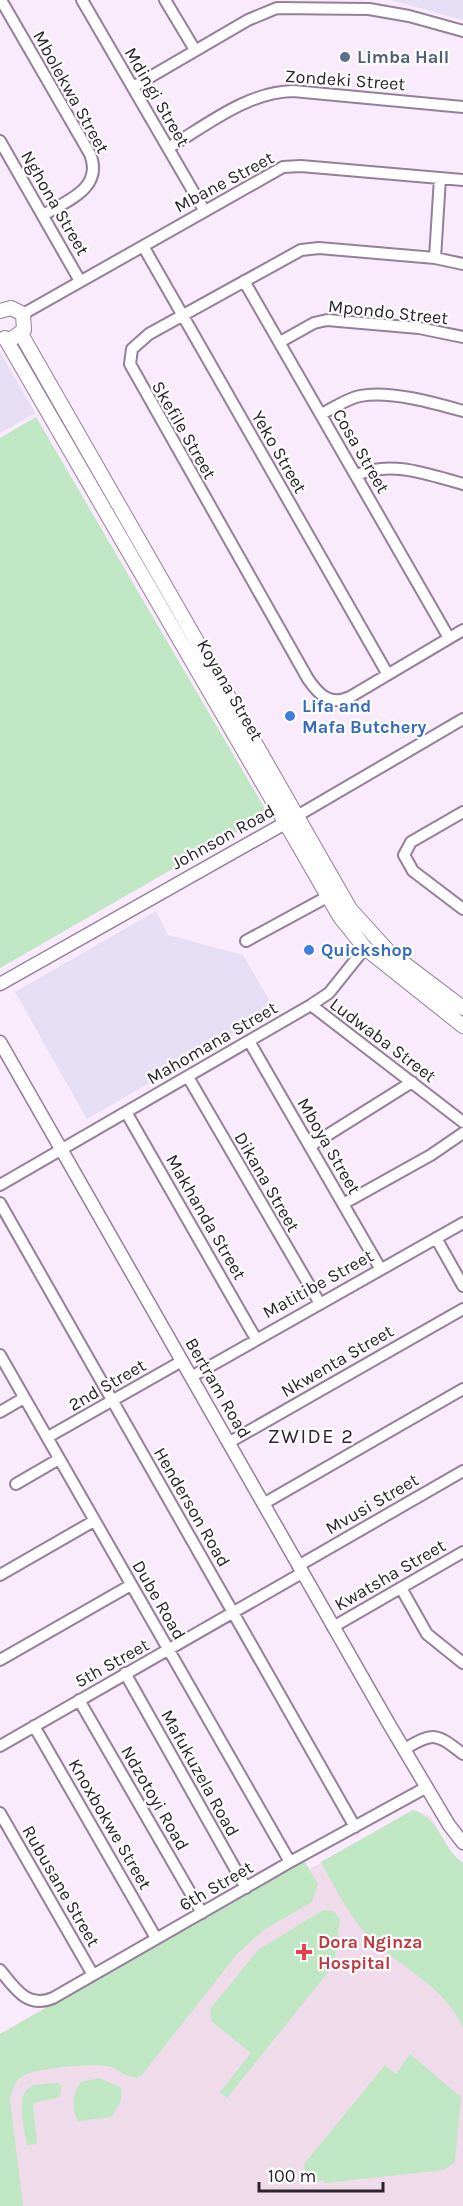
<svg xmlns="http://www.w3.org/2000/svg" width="463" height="2206" font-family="Karla,sans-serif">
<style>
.education{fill:#e5def4}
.medical{fill:#f0dbea}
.grass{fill:#bfe7c4}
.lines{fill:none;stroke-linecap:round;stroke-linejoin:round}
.minor-casing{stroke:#957f9a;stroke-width:14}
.tertiary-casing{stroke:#957f9a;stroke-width:15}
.secondary-casing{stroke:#957f9a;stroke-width:16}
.minor{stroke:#fff;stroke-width:10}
.tertiary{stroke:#fff;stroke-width:12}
.secondary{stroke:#fff;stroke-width:14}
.service-dot{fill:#5c6f8a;stroke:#fdfdfd;stroke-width:2}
.shop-dot{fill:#3f7fe0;stroke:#fdfdfd;stroke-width:2}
.health-dot{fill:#e0444e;stroke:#fdfdfd;stroke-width:2}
.labels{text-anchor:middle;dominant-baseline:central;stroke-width:4.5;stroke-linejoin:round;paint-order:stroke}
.service-label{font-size:18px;font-weight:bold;fill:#4e5e75;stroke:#fdfdfd;text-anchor:start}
.street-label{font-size:18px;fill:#2c232e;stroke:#fdfdfd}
.shop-label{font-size:18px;font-weight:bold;fill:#366cbe;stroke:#fdfdfd;text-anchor:start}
.health-label{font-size:18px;font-weight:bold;fill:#be3a42;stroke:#fdfdfd;text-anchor:start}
.neighbourhood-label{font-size:20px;letter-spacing:1.5px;fill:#342138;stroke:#fdfdfd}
</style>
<rect width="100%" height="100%" fill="#f9eafc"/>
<!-- education -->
<path class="education" d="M391,0H463V20Z
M0,352L35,413L0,433Z
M156,911L168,935L243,955L275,1010L87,1119L15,992Z"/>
<!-- medical -->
<path class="medical" d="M413,1810L430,1816L453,1855L463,1863V2206H0V2034L304,1861L310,1869Z"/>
<!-- grass -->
<path class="grass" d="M36,417L268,814L0,968V438Z
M413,1810C444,1822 438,1844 463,1863V2028C447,1988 401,1968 371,1939C349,1917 336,1889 321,1862Z
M304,1861L318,1884L312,1902L265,1929L238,1953L141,2076C128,2081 122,2071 111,2067C98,2062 35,2068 23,2076C14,2081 12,2090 10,2100L23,2206H0V2034Z
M323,1910L333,1911L340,1919L335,1957L338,1960L227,2098L220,2092L251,2053L212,2022L210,2009L258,1950Z
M410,2054L461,2097L455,2162L444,2170L325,2183L324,2180L306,2182L304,2164L385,2065L396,2074Z
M99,2078L120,2087C125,2099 118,2107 111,2117L78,2121C71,2109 72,2092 81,2082Z
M58,2083L61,2085V2093L57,2098L33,2103L37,2144L27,2145C25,2130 13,2092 33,2086C40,2083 50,2084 58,2083Z"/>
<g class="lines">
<!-- minor casing -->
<g class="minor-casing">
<path id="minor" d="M1,0L90,154C104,188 67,201 43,215
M82,0L204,210
M165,0L195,50
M133,87L248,20L277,8L369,9L409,16L463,31
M0,141L80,281
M168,148C207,125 247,92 293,91L463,107
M143,246L387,673
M435,258L440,178
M463,264L435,258L319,248L301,250L149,334L132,349L130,364L308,679C319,695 330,706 350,697L463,630
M244,281L449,638
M23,314L283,167L301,166L463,180
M280,342L314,323L327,320L419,328L463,337
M321,414C334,408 346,399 360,396C389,390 435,403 463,411
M356,475C392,460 427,474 463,484
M463,812L411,842L404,855L413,871L463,909
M297,816L463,719
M246,941L327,897
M311,1005L463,1122
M249,1041L380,1268
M188,1077L319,1302
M126,1112L256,1339
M310,1146L412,1082
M0,1185L311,1005L329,993L365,948
M0,1203L355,1827
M343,1204L431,1155L463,1133
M436,1238L463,1286
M0,1355L290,1862
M191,1377L463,1223
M0,1412L24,1398
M48,1437L182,1361
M228,1443L463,1309
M16,1484L59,1459
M263,1504L463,1389
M298,1566L463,1471
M0,1575L94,1521
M401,1588L427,1634L463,1663
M333,1627L463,1552
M0,1660L131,1585
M125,1673L246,1888
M79,1700L202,1913
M34,1726L156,1938
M0,1746L302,1573
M405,1749C434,1731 437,1734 463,1754
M0,1813L93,1975
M0,1970C15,1988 27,2009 53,1998L290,1862L427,1787"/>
</g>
<!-- tertiary casing -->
<g class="tertiary-casing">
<path id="tertiary" d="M0,984L294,818
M0,1042L389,1724L449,1825L463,1843"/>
</g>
<!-- secondary casing -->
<g class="secondary-casing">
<path id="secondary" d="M0,311L11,308L23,314L24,330L13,338
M21,334L350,909L389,952L463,1008
M5,338L340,917L365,948L463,1026"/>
</g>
<!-- minor -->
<use href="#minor" class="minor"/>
<!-- tertiary -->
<use href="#tertiary" class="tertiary"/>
<!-- secondary -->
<use href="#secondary" class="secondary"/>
</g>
<!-- markers -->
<circle class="service-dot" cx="345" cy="57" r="6"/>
<g class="shop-dot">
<circle cx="290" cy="716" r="6"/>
<circle cx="309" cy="950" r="6"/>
</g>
<path class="health-dot" d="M301 1943h6v6h6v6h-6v6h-6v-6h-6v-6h6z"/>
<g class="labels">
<!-- service labels -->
<g class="service-label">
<text x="357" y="57">Limba Hall</text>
</g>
<!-- street labels -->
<g class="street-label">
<text transform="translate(345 80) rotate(4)">Zondeki Street</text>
<text transform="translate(71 92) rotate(61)">Mbolekwa Street</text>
<text transform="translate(157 97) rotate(60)">Mdingi Street</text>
<text transform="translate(224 182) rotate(-28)">Mbane Street</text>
<text transform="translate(55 203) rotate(60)">Nghona Street</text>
<text transform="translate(388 312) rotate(6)">Mpondo Street</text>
<text transform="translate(184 430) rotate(60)">Skefile Street</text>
<text transform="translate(361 451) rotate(60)">Cosa Street</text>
<text transform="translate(279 452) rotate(60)">Yeko Street</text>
<text transform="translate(230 690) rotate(60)">Koyana Street</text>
<text transform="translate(223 837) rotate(-29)">Johnson Road</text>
<text transform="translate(383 1040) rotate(37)">Ludwaba Street</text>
<text transform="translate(212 1043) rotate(-30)">Mahomana Street</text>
<text transform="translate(329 1146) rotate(60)">Mboya Street</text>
<text transform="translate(267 1182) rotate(60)">Dikana Street</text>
<text transform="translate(206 1217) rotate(60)">Makhanda Street</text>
<text transform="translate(318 1284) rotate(-29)">Matitibe Street</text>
<text transform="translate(337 1361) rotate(-30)">Nkwenta Street</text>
<text transform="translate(107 1385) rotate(-30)">2nd Street</text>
<text transform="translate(218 1388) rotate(60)">Bertram Road</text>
<text transform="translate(372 1504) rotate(-30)">Mvusi Street</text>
<text transform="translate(192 1507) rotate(60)">Henderson Road</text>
<text transform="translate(390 1575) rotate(-30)">Kwatsha Street</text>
<text transform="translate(159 1600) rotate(60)">Dube Road</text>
<text transform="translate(112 1663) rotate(-29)">5th Street</text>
<text transform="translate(200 1773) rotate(61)">Mafukuzela Road</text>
<text transform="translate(155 1798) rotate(60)">Ndzotoyi Road</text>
<text transform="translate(110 1824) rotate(60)">Knoxbokwe Street</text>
<text transform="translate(61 1886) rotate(60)">Rubusane Street</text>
<text transform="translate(216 1886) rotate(-30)">6th Street</text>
</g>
<!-- shop labels -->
<g class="shop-label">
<text x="302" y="706">Lifa and<tspan x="302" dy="21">Mafa Butchery</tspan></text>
<text x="321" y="950">Quickshop</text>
</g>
<!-- health labels -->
<g class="health-label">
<text x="318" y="1942">Dora Nginza<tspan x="318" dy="21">Hospital</tspan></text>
</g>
<!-- neighbourhood labels -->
<g class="neighbourhood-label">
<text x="311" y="1436">ZWIDE 2</text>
</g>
</g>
<!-- scale -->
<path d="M259 2182v9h124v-9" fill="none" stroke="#2c232e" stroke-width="3"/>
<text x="268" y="2182" font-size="18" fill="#2c232e" stroke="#fdfdfd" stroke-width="4.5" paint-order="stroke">100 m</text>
</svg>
